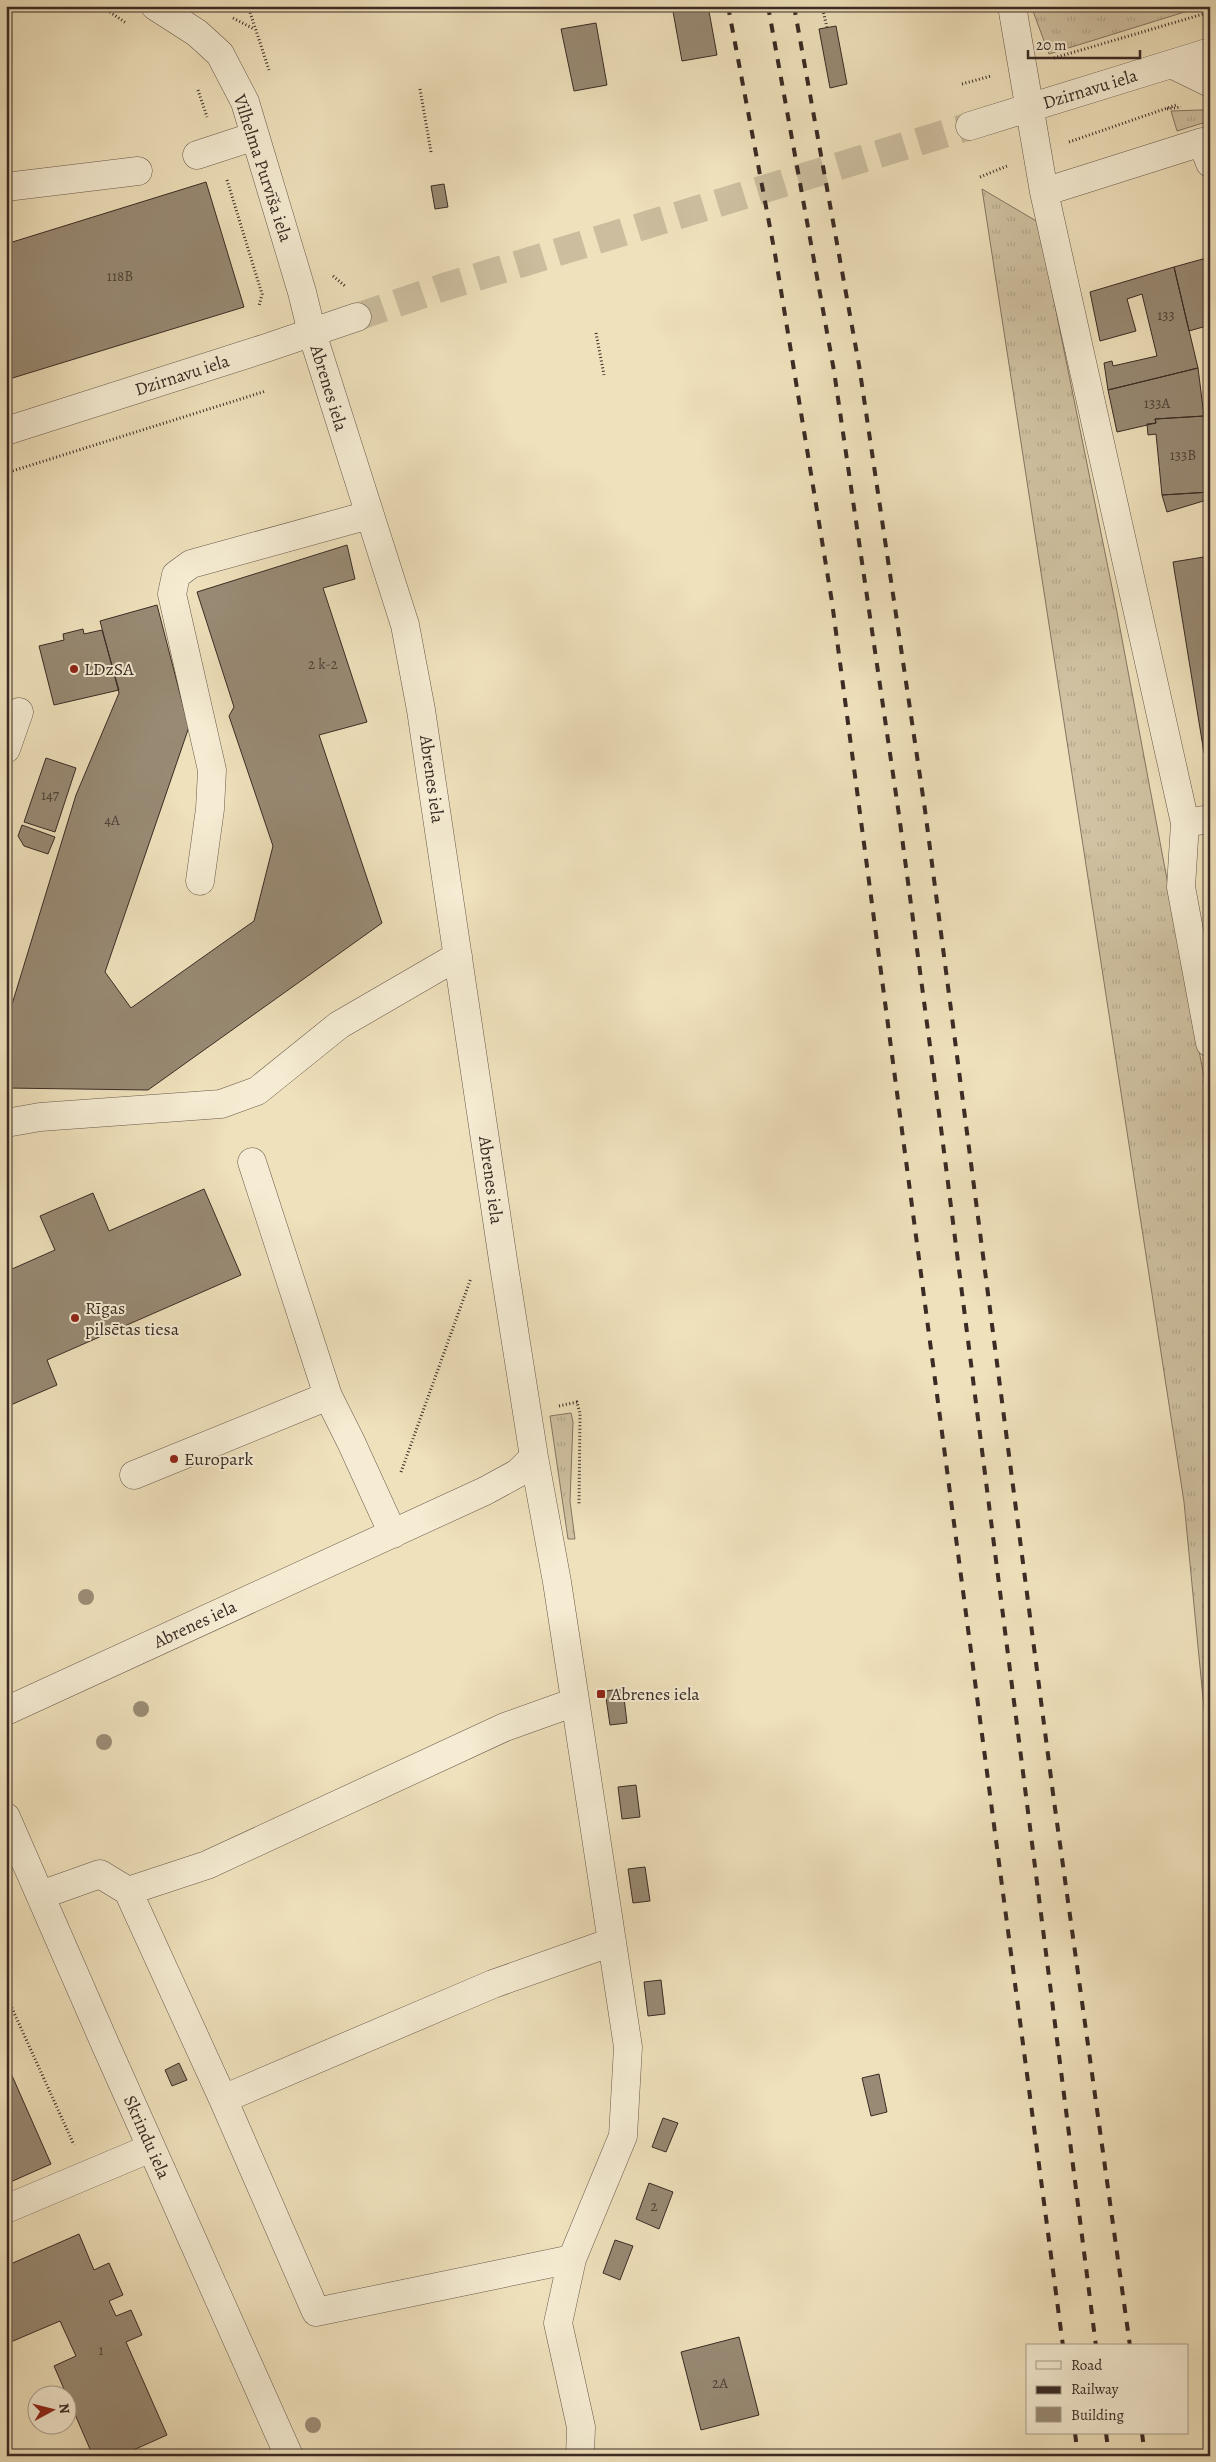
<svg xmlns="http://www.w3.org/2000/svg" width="1216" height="2462" font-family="Alegreya,serif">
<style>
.grass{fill:url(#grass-tufts);stroke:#857664}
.building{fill:#988a74;stroke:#3a2b25}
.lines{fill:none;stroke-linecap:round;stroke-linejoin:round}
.minor-tunnel{stroke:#cbbd9e;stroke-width:28;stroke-dasharray:28 14;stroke-linecap:butt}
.minor-casing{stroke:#67584b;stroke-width:29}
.path{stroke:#3a2b25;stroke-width:3;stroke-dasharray:1 2.5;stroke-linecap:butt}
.minor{stroke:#f5ecd3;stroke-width:28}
.rail{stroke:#3a2b25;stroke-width:4;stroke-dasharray:9 9;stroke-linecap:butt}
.tree{fill:#9c8d77}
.poi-dot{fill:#8f2418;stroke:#f5ecd3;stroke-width:2}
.labels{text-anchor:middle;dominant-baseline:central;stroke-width:4;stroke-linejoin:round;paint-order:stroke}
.number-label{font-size:15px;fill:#524339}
.street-label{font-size:18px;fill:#3a2b25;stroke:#f5ecd3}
.poi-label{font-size:18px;fill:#3a2b25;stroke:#f5ecd3;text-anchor:start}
</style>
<defs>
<pattern id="grass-tufts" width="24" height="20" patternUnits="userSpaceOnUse" patternTransform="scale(1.25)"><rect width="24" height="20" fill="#d0c2a2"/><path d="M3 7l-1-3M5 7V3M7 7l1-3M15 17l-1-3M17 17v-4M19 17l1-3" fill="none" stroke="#b3a78b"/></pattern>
</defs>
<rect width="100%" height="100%" fill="#efe1bc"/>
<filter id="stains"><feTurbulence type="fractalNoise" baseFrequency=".004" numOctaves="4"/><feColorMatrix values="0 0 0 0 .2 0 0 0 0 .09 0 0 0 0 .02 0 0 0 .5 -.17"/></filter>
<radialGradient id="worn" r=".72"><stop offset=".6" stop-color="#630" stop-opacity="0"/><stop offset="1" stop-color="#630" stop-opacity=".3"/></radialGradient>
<!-- grass -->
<path class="grass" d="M1031,6H1204L1049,54Z
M1199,110H1210V127L1203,123L1177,131L1171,111Z
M982,189L1038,222L1116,607L1210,1109V1770L1184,1502Z
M571,1413L573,1422L570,1501L575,1539H568L550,1416Z"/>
<!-- building -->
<path class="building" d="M672,6H708L717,55L682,61Z
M596,23L607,85L574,91L561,29Z
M836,26L847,84L830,88L819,29Z
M206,182L244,307L6,380V244Z
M444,184L448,207L435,209L431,186Z
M1210,257V325L1189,331L1174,267Z
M1174,267L1198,368L1108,390L1104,363L1112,361L1113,366L1157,356L1142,294L1127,299L1136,331L1100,341L1090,292Z
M1198,368L1204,416L1155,419L1156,423L1117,432L1108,390Z
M1204,416L1210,492L1162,495L1156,434L1148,435L1147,424L1156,423L1155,419Z
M1210,431V475L1206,432Z
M1210,492V499L1167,512L1162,495Z
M347,545L355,579L323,588L367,722L319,735L382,923L148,1090L6,1088V1024L76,795L119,693L100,621L157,605L186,717L191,721L105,972L131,1008L254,921L273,846L229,716L234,707L197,592Z
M1210,556V752L1204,753L1173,562Z
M83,629L84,634L102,630L119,690L54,705L39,646L64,640L63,634Z
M46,758L76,768L55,832L24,822Z
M22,825L55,837L48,854L24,846L18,836Z
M204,1189L241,1275L47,1360L57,1385L6,1407V1255L12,1269L55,1250L40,1216L93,1193L109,1231Z
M623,1689L627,1723L610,1725L605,1691Z
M636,1785L640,1817L622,1819L618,1787Z
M645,1867L650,1901L633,1903L628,1869Z
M661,1980L665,2014L648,2016L644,1982Z
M6,2062L51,2164L6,2184Z
M179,2063L187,2080L172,2086L165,2070Z
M879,2074L887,2112L871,2116L862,2078Z
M663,2118L678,2123L666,2152L652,2147Z
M649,2183L673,2192L659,2229L636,2219Z
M79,2234L94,2270L109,2263L123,2295L109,2301L116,2316L131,2310L142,2335L126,2342L167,2435L120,2456H93L54,2366L76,2356L60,2321L6,2344V2266Z
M615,2240L633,2246L620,2280L603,2273Z
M739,2337L759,2415L701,2430L681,2352Z"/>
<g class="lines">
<!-- minor-tunnel -->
<path class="minor-tunnel" d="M357,317L444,287L970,126"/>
<!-- minor casing -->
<g class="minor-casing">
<path id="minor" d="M155,6L197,33L220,54L245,102L302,292L312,333L405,625L421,710L503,1260L534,1457L557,1582L628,2047L623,2136L572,2259L558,2323L581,2427L580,2456
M1012,6L1044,192L1185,823L1181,887L1210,1043
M1171,64L1210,83
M970,126L1210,52
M197,155L255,136
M6,187L138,171
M1044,192L1202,142L1210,163
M6,431L266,348L357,317
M6,749L19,712
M1185,823L1210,819
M200,881L210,809L212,770L172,594L176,575L191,564L369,515
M6,1123L40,1117L221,1104L257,1091L339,1025L458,956
M252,1162L328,1396
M134,1475L328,1396L351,1442L393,1534
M6,1711L485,1491L518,1473L534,1457
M6,1817L106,2046L289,2456
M128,1891L207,1865L505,1727L575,1702
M41,1895L100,1874L128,1891L223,2099L316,2312L572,2259
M223,2099L493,1984L612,1942
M6,2209L151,2148"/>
</g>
<!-- path -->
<path class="path" d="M101,6L126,23
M248,6L269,70
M822,6L827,28
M233,18L254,29
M1054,58L1210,12
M962,84L991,76
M420,89L431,152
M198,90L207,117
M1167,109L1181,107
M1069,142L1176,105
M980,177L1007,166
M227,180L262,294L259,306
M333,276L345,286
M596,333L604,375
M6,473L266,391
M559,1406L577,1402L580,1414L579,1505
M401,1472L471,1278
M6,1995L74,2145"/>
<!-- minor -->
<use href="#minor" class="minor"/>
<!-- rail -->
<path class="rail" d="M728,6L775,254L832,602L1063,2346
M768,6L834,371L899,815L941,1128L1096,2346
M794,6L859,365L925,810L1054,1801L1130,2346
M1075,2433L1078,2456
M1106,2433L1109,2456
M1142,2433L1145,2456"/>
</g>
<!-- trees -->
<g class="tree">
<circle cx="86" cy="1597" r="8"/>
<circle cx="141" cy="1709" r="8"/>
<circle cx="104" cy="1742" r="8"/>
<circle cx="313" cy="2425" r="8"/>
</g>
<!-- markers -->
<g class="poi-dot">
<circle cx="74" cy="669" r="5"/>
<circle cx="75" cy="1318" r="5"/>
<circle cx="174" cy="1459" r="5"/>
<rect x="596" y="1689" width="10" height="10" rx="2.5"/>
</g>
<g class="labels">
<!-- number labels -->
<g class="number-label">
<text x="120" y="276">118B</text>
<text x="1166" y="315">133</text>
<text x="1157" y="403">133A</text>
<text x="1183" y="455">133B</text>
<text x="323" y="664">2 k-2</text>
<text x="50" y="795">147</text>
<text x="112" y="820">4A</text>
<text x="654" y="2206">2</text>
<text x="101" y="2350">1</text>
<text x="720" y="2383">2A</text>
</g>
<!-- street labels -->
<g class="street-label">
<text transform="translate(1090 89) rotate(-17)">Dzirnavu iela</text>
<text transform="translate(263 168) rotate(72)">Vilhelma Purvīša iela</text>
<text transform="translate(182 375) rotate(-18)">Dzirnavu iela</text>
<text transform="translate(329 388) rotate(73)">Abrenes iela</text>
<text transform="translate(432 779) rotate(82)">Abrenes iela</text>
<text transform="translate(491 1180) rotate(82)">Abrenes iela</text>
<text transform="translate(195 1624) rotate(-25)">Abrenes iela</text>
<text transform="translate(147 2137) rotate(66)">Skrindu iela</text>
</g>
<!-- poi labels -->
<g class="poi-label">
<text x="84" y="669">LDzSA</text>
<text x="85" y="1308">Rīgas<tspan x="85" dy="21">pilsētas tiesa</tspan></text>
<text x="184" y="1459">Europark</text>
<text x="611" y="1694">Abrenes iela</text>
</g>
</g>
<!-- margin -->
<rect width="1216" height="2462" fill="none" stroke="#efe1bc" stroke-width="25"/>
<rect x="8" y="8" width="1201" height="2447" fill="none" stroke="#3a2b25" stroke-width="2.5"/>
<rect x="12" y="12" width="1191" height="2437" fill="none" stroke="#3a2b25"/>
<!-- legend -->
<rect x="1026" y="2344" width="162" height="90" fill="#f5ecd3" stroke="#aa9f8d"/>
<rect x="1036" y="2361" width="25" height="8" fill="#f5ecd3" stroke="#aa9f8d"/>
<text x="1071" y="2370" font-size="15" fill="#3a2b25">Road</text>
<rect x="1036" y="2386" width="25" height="8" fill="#3a2b25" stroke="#aa9f8d"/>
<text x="1071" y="2394" font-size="15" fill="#3a2b25">Railway</text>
<rect x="1036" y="2407" width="25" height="15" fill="#988a74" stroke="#aa9f8d"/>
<text x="1071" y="2420" font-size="15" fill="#3a2b25">Building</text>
<!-- north arrow -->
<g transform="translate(52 2410) rotate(83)"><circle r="24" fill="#f5ecd3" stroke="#aa9f8d"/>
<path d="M0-4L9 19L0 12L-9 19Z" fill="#8f2418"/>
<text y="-8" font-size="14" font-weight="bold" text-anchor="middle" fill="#3a2b25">N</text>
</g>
<!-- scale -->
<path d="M1028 50v8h112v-8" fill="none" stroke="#3a2b25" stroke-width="2.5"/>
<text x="1036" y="50" font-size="15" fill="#3a2b25" stroke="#f5ecd3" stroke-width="4" paint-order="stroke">20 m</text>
<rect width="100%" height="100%" filter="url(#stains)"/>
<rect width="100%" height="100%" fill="url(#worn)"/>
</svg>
